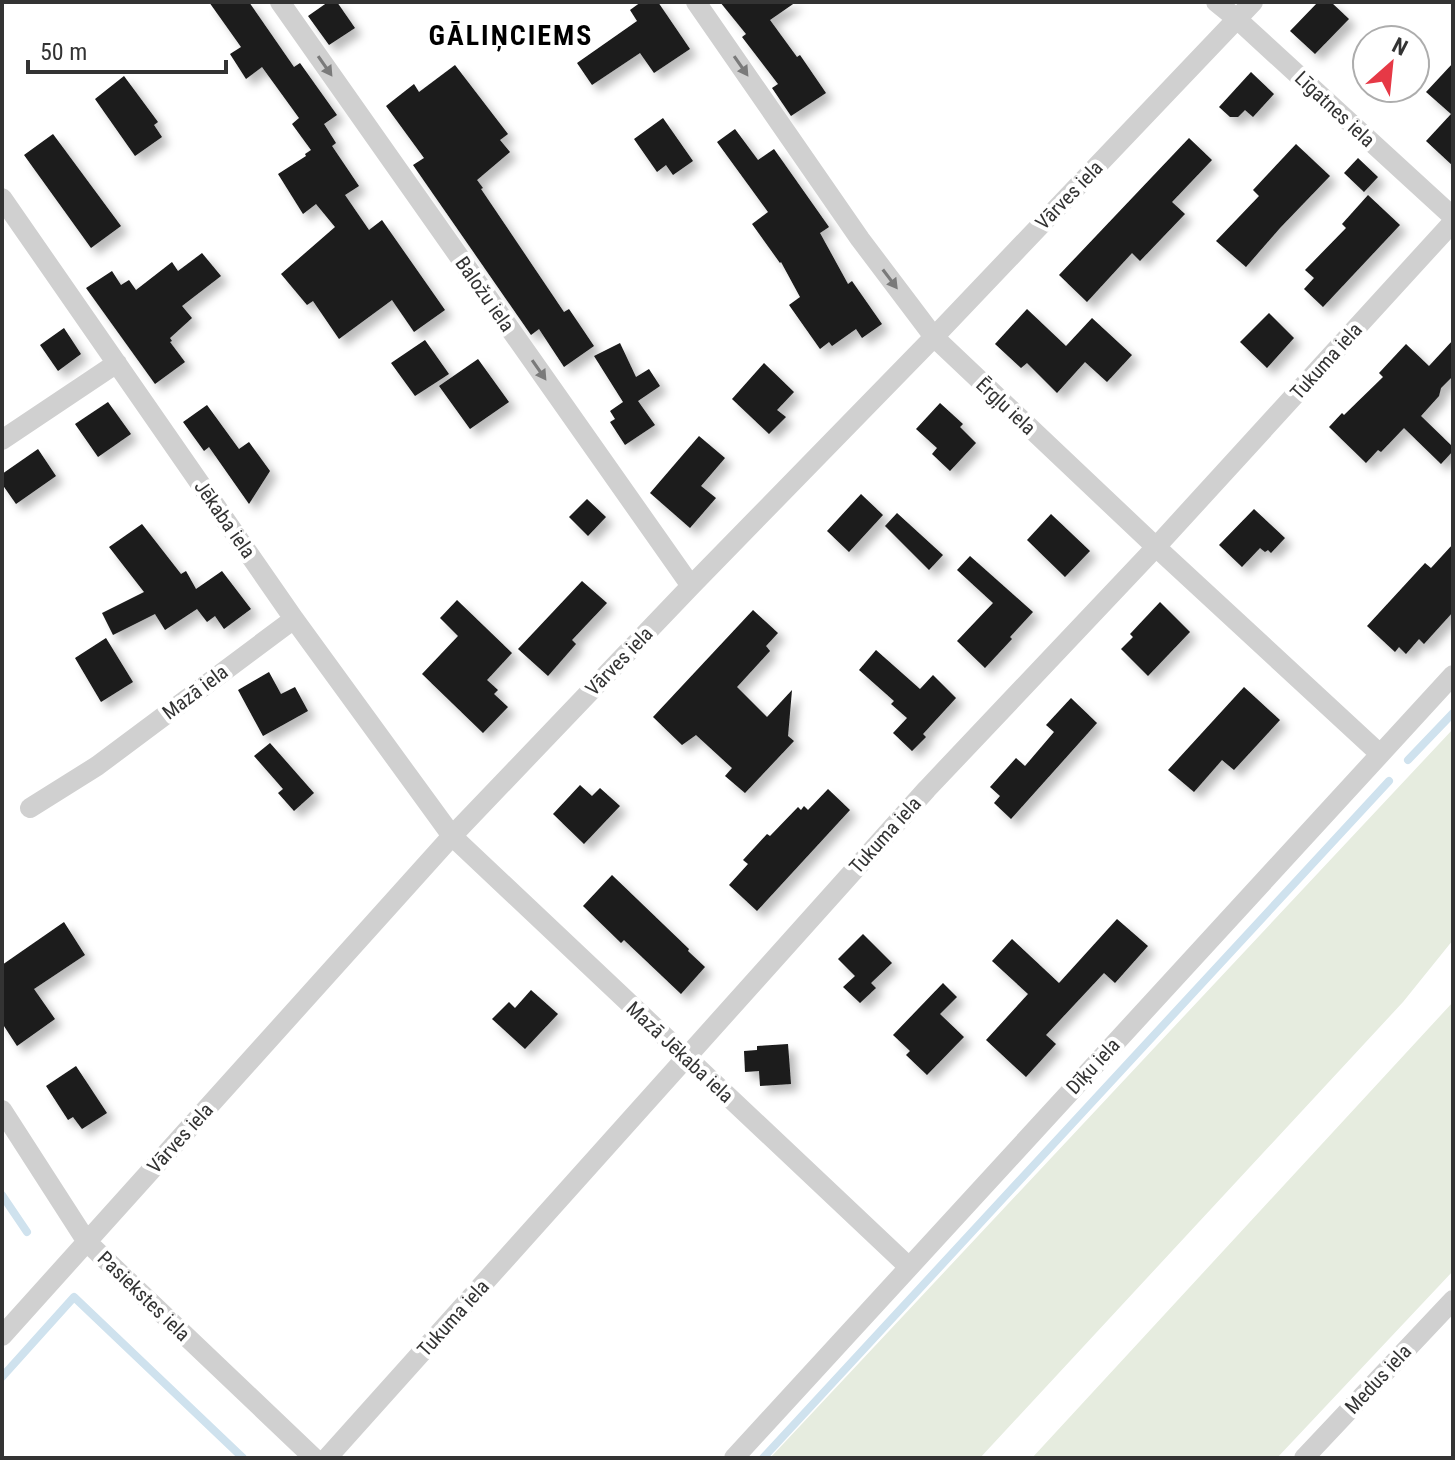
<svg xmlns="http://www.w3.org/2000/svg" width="1455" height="1460" font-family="'Roboto Condensed',sans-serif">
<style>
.green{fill:#e6ecdf}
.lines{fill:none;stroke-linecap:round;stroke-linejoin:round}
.stream{stroke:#cfe2ee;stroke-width:8}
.building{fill:#1a1a1a;filter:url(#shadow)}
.minor{stroke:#d0d0d0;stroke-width:20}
.oneway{fill:#7a7a7a}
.labels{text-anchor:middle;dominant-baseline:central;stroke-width:8;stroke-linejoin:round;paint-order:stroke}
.street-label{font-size:20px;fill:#333;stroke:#fff}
.district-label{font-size:28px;font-weight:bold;letter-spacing:2px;fill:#000;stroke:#fff}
</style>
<defs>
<filter id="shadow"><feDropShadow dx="7" dy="7" stdDeviation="4" flood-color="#0004"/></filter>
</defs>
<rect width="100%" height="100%" fill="#fff"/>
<!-- green -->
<path class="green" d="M1453,729V940L1403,1002L980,1458H770Z
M1453,1002V1271L1277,1458H1032Z"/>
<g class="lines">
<!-- stream -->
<path class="stream" d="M1408,760L1453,713
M2,1195L27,1232
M2,1377L74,1297L243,1458
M763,1458L1389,781"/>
</g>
<!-- building -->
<path class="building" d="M209,2H249L294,67L300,63L337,115L324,124L336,143L332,146L359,186L345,195L369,230L382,220L445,310L414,332L392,300L339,339L313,301L307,305L281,274L335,227L316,204L303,214L278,174L306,156L305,154L311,150L292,124L299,118L262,67L246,79L230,54L241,47Z
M328,2H337L355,28L329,45L308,16Z
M641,2H658L690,49L654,73L640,53L592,85L577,63L637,21L630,10Z
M720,2H796L770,20L797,57L800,55L826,93L791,116L772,88L778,84L742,37L746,34Z
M1318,2H1331L1349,19L1315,54L1290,31Z
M1453,63V166L1426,141L1451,114L1426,92Z
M455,65L508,134L500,140L510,152L477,180L483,188L481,189L564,312L569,309L594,346L564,367L539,329L531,335L413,165L424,158L386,106L414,84L419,92Z
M1251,72L1274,94L1253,117L1245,110L1238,117H1230L1219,107Z
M124,76L158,122L154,125L162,137L135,156L95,99Z
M663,118L693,161L673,175L666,165L657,172L634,139Z
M735,129L758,160L774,149L829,227L820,233L848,284L852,281L882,324L862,338L856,329L832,346L829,342L820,349L789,305L800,297L781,262L780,263L752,224L768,212L717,142Z
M53,134L121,226L91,248L24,155Z
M1189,138L1212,160L1172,202L1185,214L1140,261L1132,253L1087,302L1059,275Z
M1296,144L1330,176L1280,228L1246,267L1216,241L1259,196L1253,190Z
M1358,158L1378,177L1364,192L1344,173Z
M1368,195L1400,225L1323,307L1304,289L1314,278L1305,270L1346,228L1342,224Z
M202,253L221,276L182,306L192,318L170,338L172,341L170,342L185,362L155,384L86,288L112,271L121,285L129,280L136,290L172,262L178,271Z
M1027,309L1066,346L1092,318L1132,355L1107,382L1085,362L1057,393L1027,363L1021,368L995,344Z
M1269,313L1294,338L1267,368L1240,342Z
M64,328L81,354L58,371L40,345Z
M425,340L449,374L415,396L391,363Z
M1453,340V376L1441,388L1439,396L1421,416L1453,447V451L1441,464L1404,428L1381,452L1378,450L1366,463L1329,427L1342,413L1344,415L1383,377L1379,373L1406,344L1429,366Z
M620,343L636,377L649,369L660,386L638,401L655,425L625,445L610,422L615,419L610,411L623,402L594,356Z
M478,359L509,402L470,429L439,386Z
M764,363L794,392L777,410L786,417L769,434L732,399Z
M108,402L131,434L98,457L75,424Z
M940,403L963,424L960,427L976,443L950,471L932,454L937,448L916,429Z
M207,405L239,449L249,442L270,471L249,504L209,447L204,451L183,422Z
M699,436L725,458L701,486L716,498L690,528L650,493Z
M38,449L56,476L16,504L2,484V474Z
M861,494L883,515L849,552L827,531Z
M587,499L606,517L588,536L569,517Z
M1254,509L1285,538L1271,553L1268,550L1265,552L1260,548L1242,567L1219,545Z
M897,513L943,555L929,570L885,526Z
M1051,514L1090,551L1065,577L1027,540Z
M142,524L181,574L186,571L196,589L222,571L251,609L224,629L215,616L207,622L197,609L165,630L155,614L113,635L102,613L144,592L109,547Z
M1453,544V612L1424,644L1419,639L1406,654L1399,647L1395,652L1367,626L1425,563L1431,568Z
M970,556L1033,612L1010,637L1012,639L985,668L957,641L993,603L957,570Z
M582,581L607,603L572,640L576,644L548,676L518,649Z
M457,600L512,653L487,680L498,690L494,694L508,707L483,733L422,674L458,636L440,618Z
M1160,602L1190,632L1148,676L1121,649L1133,637L1130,634Z
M753,610L778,633L766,646L770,651L737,687L767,717L792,690L788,736L794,741L745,793L725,776L732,768L696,735L682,745L653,717Z
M106,638L133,682L101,702L75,658Z
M876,650L920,689L933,675L956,698L923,734L926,737L912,751L893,733L907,718L891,704L894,701L859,670Z
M269,672L281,694L295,687L308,711L263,736L238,690Z
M1244,687L1280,720L1234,770L1222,760L1194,792L1168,770Z
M1071,698L1097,723L1011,819L994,803L1000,796L990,787L1016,758L1025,766L1054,732L1046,725Z
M270,743L314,793L294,811L278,793L283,789L254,756Z
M580,785L592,796L600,788L620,806L584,844L553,814Z
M828,789L850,810L757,911L729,885L748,864L743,860L767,834L770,836L798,807L801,810L804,806L808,810Z
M612,875L689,949L688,951L705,967L681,994L624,940L621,943L583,906Z
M1117,919L1148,946L1115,983L1104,973L1046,1035L1056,1044L1026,1077L986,1040L1028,994L992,961L1012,939L1059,983Z
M64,922L85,955L34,989L55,1019L17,1046L2,1023V965Z
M863,934L892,963L871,983L876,988L860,1003L843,987L855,976L838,959Z
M943,983L957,997L940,1014L964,1037L927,1075L906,1055L910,1051L893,1035Z
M531,990L558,1014L525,1049L492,1019L509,1002L515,1008Z
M788,1044L791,1084L760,1086L759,1071L745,1072L744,1051L757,1050V1046Z
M76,1066L107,1113L82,1129L73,1117L68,1120L46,1086Z"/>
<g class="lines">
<!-- minor -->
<path class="minor" d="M280,2L691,586
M696,2L860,239L934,337L1156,547L1380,754
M1216,2L1237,19L1453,217
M2,198L294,619L452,836L909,1267
M2,440L117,363
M30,808L97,766L294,619
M2,1110L87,1242L314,1458
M2,1336L452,836L691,586L934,337L1253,2
M327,1458L927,789L1156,547L1453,222
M734,1458L1453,675
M1304,1458L1453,1300"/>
</g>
<!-- one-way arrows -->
<defs><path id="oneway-solid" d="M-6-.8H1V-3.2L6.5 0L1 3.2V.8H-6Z" transform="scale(2)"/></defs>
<g class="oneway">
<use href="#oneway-solid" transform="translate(325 66) rotate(55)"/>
<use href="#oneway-solid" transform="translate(741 66) rotate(55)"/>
<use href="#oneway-solid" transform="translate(890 279) rotate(53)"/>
<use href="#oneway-solid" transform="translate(539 370) rotate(55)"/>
</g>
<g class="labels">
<!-- street labels -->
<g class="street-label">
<text transform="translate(1335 109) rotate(43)">Līgatnes iela</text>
<text transform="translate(1069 195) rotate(-46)">Vārves iela</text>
<text transform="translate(485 294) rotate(55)">Baložu iela</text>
<text transform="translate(1326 361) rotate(-48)">Tukuma iela</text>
<text transform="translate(1006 406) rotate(43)">Ērgļu iela</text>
<text transform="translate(225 519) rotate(55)">Jēkaba iela</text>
<text transform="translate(619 661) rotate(-46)">Vārves iela</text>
<text transform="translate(195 692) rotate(-37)">Mazā iela</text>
<text transform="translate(885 835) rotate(-48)">Tukuma iela</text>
<text transform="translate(680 1052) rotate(43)">Mazā Jēkaba iela</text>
<text transform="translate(1093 1066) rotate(-47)">Dīķu iela</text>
<text transform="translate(180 1138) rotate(-48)">Vārves iela</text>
<text transform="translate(144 1296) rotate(44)">Pasiekstes iela</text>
<text transform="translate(453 1318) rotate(-48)">Tukuma iela</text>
<text transform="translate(1378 1379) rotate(-47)">Medus iela</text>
</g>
<!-- district labels -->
<g class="district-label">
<text x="511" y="35">GĀLIŅCIEMS</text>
</g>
</g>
<!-- border -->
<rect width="1455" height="1460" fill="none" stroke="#333333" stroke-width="8"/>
<!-- north arrow -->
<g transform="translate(1391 64) rotate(27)"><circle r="38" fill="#ffffff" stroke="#adadad" stroke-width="2"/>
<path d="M0-6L14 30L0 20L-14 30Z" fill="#e63946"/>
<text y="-12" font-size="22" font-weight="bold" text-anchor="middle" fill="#333333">N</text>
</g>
<!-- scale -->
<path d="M28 60v12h198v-12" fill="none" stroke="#333333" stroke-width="4"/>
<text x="40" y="60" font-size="24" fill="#333333" stroke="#ffffff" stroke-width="6" paint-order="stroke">50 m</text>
</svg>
